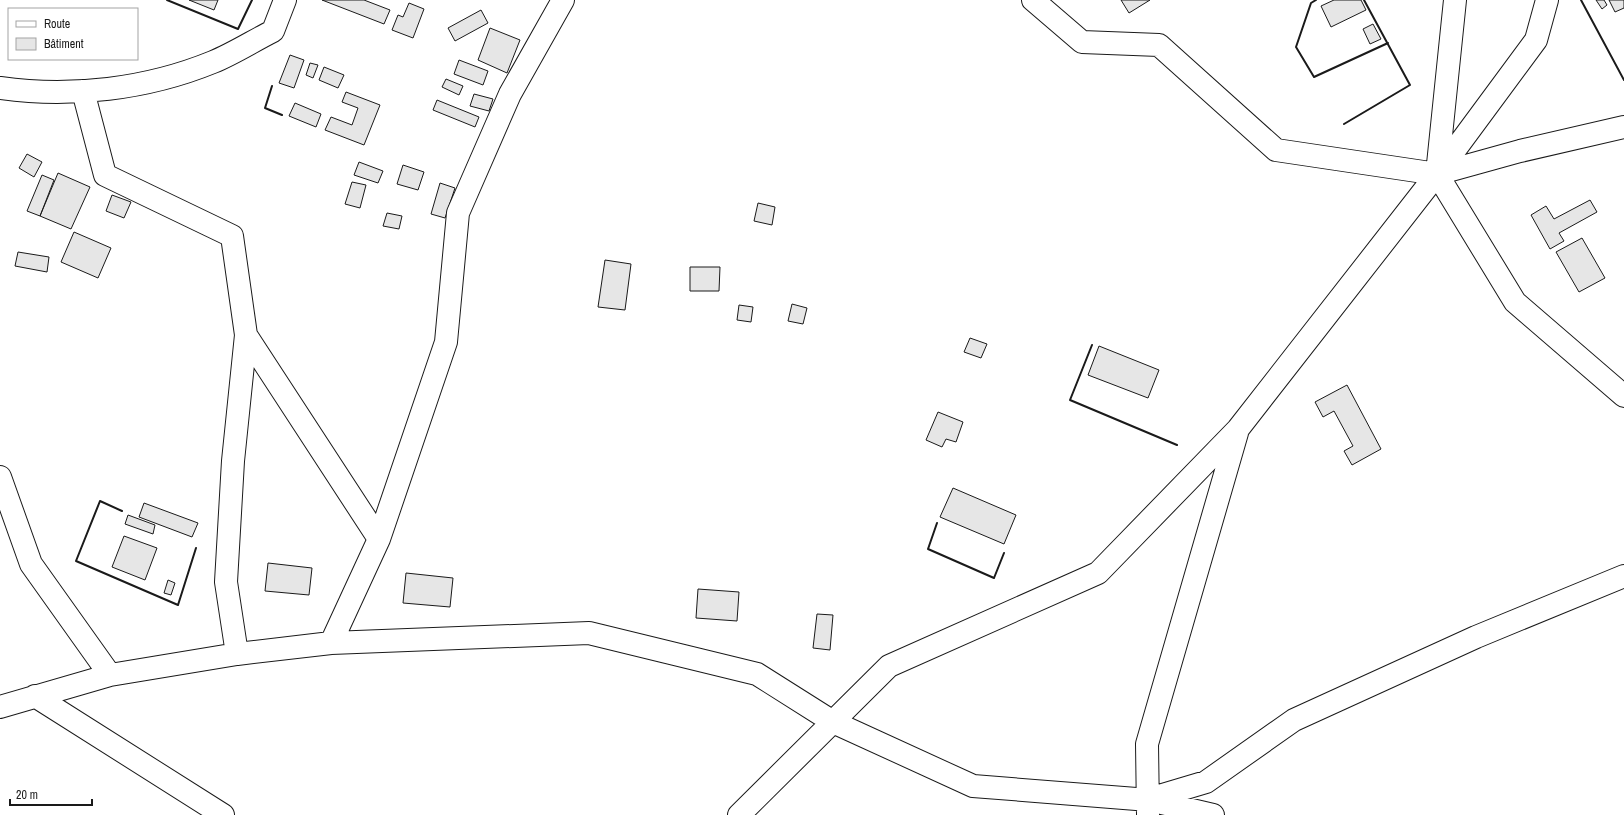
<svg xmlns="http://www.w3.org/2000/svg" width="1624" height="815" font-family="'Archivo Narrow',sans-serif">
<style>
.building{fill:#e6e6e6;stroke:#1a1a1a}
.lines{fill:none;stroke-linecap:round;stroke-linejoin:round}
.minor-casing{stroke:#1a1a1a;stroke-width:24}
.minor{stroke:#fff;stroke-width:22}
.wall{stroke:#1a1a1a;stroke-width:2}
</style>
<rect width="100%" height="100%" fill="#fff"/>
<!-- building -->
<path class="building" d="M189,0H218L214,10Z
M322,0H364L390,10L384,24Z
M1121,0H1150L1129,13Z
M1334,0H1361L1366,10L1331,27L1321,6Z
M1596,0H1604L1607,5L1602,9Z
M1609,0H1624V8L1615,12Z
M409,3L424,9L413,38L392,30L398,15L403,17Z
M481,10L488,23L455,41L448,28Z
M1373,24L1381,39L1370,44L1363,29Z
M490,28L520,40L507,73L478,60Z
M290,55L304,60L294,88L279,83Z
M459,60L488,71L483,85L454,74Z
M310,63L318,65L313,78L306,75Z
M324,67L344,75L338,88L319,80Z
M446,79L463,86L459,95L442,87Z
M346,92L380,105L364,145L325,130L331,117L352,125L358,108L342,102Z
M474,94L493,99L489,111L470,106Z
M437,100L479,117L475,127L433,110Z
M295,103L321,114L316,127L289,116Z
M27,154L42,162L34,177L19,168Z
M359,162L383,171L378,183L354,175Z
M403,165L424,172L418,190L397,184Z
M58,173L90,187L71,229L40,216Z
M42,175L54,180L40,216L27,211Z
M352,182L366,185L360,208L345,204Z
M440,183L455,188L445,218L431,214Z
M112,195L131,202L124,218L106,211Z
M1590,200L1597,212L1559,233L1564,241L1550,249L1531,215L1546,206L1554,219Z
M758,203L775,207L772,225L754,221Z
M387,213L402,216L399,229L383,226Z
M74,232L111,248L98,278L61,262Z
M1582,238L1605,278L1579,292L1556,252Z
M18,252L49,257L47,272L15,266Z
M605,260L631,264L625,310L598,307Z
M690,267H720L719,291H690Z
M792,304L807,308L803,324L788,321Z
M739,305L753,307L751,322L737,320Z
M970,338L987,344L981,358L964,352Z
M1099,346L1159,370L1148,398L1088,375Z
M1347,385L1381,449L1352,465L1344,451L1353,446L1334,411L1323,417L1315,402Z
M938,412L963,422L956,442L946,439L942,447L926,440Z
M953,488L1016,515L1004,544L940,517Z
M144,503L198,523L192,537L139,517Z
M128,515L155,525L153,534L125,524Z
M124,536L157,548L145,580L112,567Z
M268,563L312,568L309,595L265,591Z
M406,573L453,578L450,607L403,603Z
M168,580L175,583L171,595L164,593Z
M698,589L739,592L737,621L696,618Z
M817,614L833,615L830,650L813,648Z"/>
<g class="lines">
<!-- minor casing -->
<g class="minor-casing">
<path id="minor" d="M1033,0L1082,42L1159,45L1276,150L1437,174L1515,302L1624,396
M1455,0L1437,174L1520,151L1624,127
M0,88C71,98 147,89 213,62C233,54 253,41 273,31L285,0
M83,91L105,175L232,236L246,335L379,539
M0,477L31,564L110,675
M331,643L379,539L446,342L458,213L510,94L563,0
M237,654L226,582L233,461L246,335
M35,696L223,815
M0,707L110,675L237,654L331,643L589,633L757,674L833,722L973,786L1149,800L1213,815
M1149,799L1206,782L1294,720L1476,637L1624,576
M1148,814L1147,744L1237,433
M739,815L889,666L1098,573L1238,429L1437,174L1536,40L1547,0"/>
</g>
<!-- minor -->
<use href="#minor" class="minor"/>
<!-- wall -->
<path class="wall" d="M167,0L238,29L252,0
M1316,0L1311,3L1296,47L1314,77L1388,43
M1581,0L1624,80
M272,86L265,108L282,115
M1344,124L1410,85L1364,0
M1092,345L1070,400L1177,445
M122,511L100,501L76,561L178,605L196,548
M937,523L928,549L994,578L1004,553"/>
</g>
<!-- legend -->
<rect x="8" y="8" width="130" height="52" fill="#ffffff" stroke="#a3a3a3"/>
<rect x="16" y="21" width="20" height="6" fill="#ffffff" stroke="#a3a3a3"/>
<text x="44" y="28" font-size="12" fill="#1a1a1a">Route</text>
<rect x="16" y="38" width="20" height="12" fill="#e6e6e6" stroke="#a3a3a3"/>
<text x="44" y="48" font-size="12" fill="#1a1a1a">Bâtiment</text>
<!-- scale -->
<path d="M10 799v6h82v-6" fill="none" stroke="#1a1a1a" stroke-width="2"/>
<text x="16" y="799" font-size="12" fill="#1a1a1a" stroke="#ffffff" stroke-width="3" paint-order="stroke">20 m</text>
</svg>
